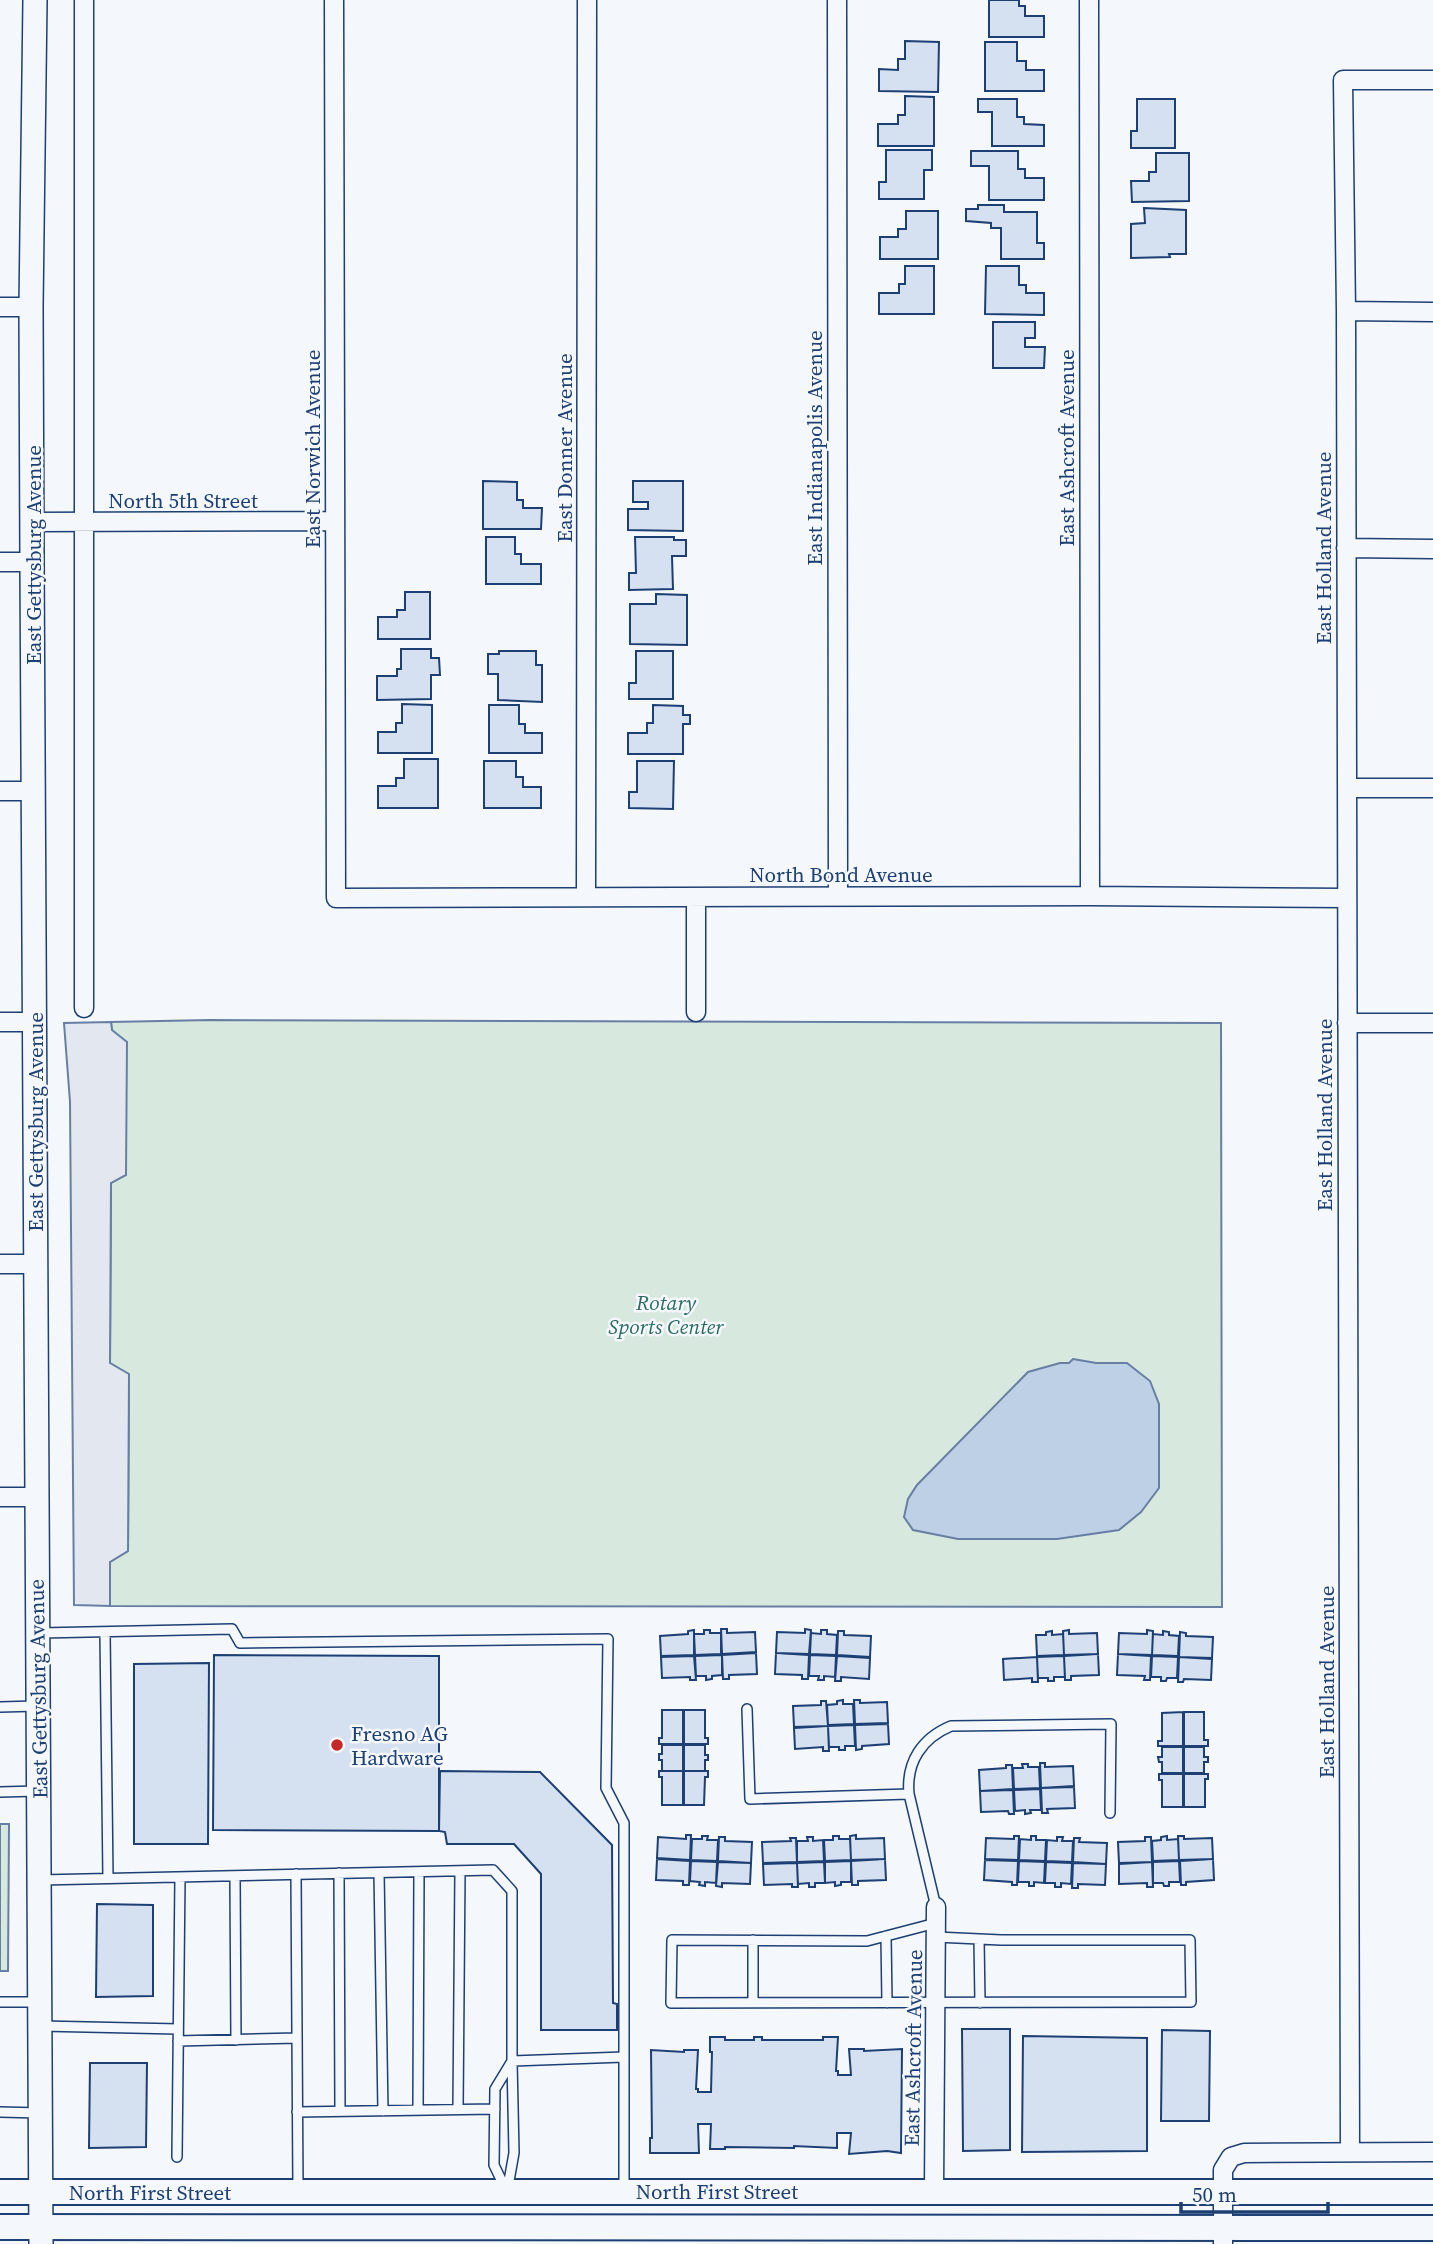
<svg xmlns="http://www.w3.org/2000/svg" width="1433" height="2244" font-family="'Source Serif 4',serif">
<style>
.green{fill:#d7e8df;stroke:#687fa3;stroke-width:2}
.parking{fill:#e3e8f0;stroke:#687fa3;stroke-width:2}
.water{fill:#bed0e5;stroke:#687fa3;stroke-width:2}
.building{fill:#d5e0f0;stroke:#1d3f73;stroke-width:2}
.lines{fill:none;stroke-linecap:round;stroke-linejoin:round}
.service-casing{stroke:#1d3f73;stroke-width:12}
.minor-casing{stroke:#1d3f73;stroke-width:21}
.tertiary-casing{stroke:#1d3f73;stroke-width:26}
.secondary-casing{stroke:#1d3f73;stroke-width:28}
.service{stroke:#f4f7fb;stroke-width:9}
.minor{stroke:#f4f7fb;stroke-width:18}
.tertiary{stroke:#f4f7fb;stroke-width:23}
.secondary{stroke:#f4f7fb;stroke-width:24}
.poi-dot{fill:#c62828;stroke:#f4f7fb;stroke-width:2.5}
.labels{text-anchor:middle;dominant-baseline:central;stroke-width:5;stroke-linejoin:round;paint-order:stroke}
.street-label{font-size:21px;fill:#1d3f73;stroke:#f4f7fb}
.park-label{font-size:21px;font-style:italic;fill:#2c6c60;stroke:#f4f7fb}
.poi-label{font-size:21px;fill:#1d3f73;stroke:#f4f7fb;text-anchor:start}
</style>
<rect width="100%" height="100%" fill="#f4f7fb"/>
<!-- green -->
<path class="green" d="M210,1020L1221,1023L1222,1607L110,1606V1562L128,1551L129,1375L110,1363L111,1182L126,1175L111,1022Z
M0,1824H9L8,1971H0Z"/>
<!-- parking -->
<path class="parking" d="M111,1022L112,1030L127,1042L126,1175L111,1183L110,1363L129,1374L128,1551L110,1562V1606L74,1605L70,1102L64,1023Z"/>
<!-- water -->
<path class="water" d="M1073,1359L1096,1363H1127L1150,1381L1159,1404V1488L1141,1512L1119,1530L1057,1539H958L913,1530L904,1517L908,1499L917,1485L1028,1372L1060,1363H1069Z"/>
<!-- building -->
<path class="building" d="M989,0H1019V6H1025V16H1044V37H989Z
M905,41L939,42L938,92L879,91V69L898,70V59H905Z
M985,42H1017V61H1026V70H1044V91H985Z
M905,96L934,97V146H878V124H898V115H905Z
M978,99H1017V117H1024V124L1044,125V146H992V112H978Z
M1137,99H1175V148H1131V131H1137Z
M886,150H932V170H924V199H879V182H886Z
M971,151H1018V169H1025V178H1044V200H989V166H971Z
M1156,153H1189V201L1132,202L1131,181H1149V172H1156Z
M978,205H1004V212H1037V243H1044V259H1001V228H991V223L966,221V209H978Z
M1144,208L1186,210V254H1169L1170,257L1131,258V224L1145,223Z
M906,211H938V259H880V237H898V229H906Z
M905,266H934V314H879V293H899V284H905Z
M986,266H1019V285H1026V293H1044V315L985,314Z
M993,322H1035V338H1025V347H1045L1044,368H993Z
M483,481L517,482V500H523V508H542L541,529H483Z
M633,481H683V531L628,530V509H648V502H633Z
M486,537H515V554H521V564H541V584H486Z
M635,537H674V540H686V556H672L673,589L629,590V573H636Z
M405,592H430V639H378V617H397V610H405Z
M656,594L687,595V645L630,644V604H656Z
M401,649H431V658H439L440,675H431V699L377,700V676H397V669H401Z
M499,651H536V665H542V702L498,700V674H488V654H499Z
M636,651H673V699H629V683H636Z
M402,704L432,705V753H378V732H396V723H402Z
M489,705H519V724H525V733H542V753H489Z
M653,705L683,706V715H690V724H683V754H628V733H647V723H653Z
M404,759H438V808H378V786H396V778H404Z
M484,761H516V777H523V787H541V808H484Z
M637,761H674L673,809L629,808V792H637Z
M721,1629H727V1633L755,1632L756,1652L722,1654Z
M805,1629L811,1630L809,1654L776,1653L777,1632L805,1633Z
M694,1630V1655L661,1656L660,1636L688,1634V1631Z
M704,1630H710V1633H721V1654L695,1655L694,1634H704Z
M821,1630H827V1634L837,1635L836,1655L810,1654L811,1633L821,1634Z
M1069,1630V1634L1097,1633L1098,1654L1064,1655L1063,1631Z
M1147,1630L1153,1631L1152,1655L1118,1654L1119,1633L1147,1634Z
M838,1631H844V1635L871,1636L870,1657L837,1655Z
M1052,1631V1635L1063,1634L1064,1655L1037,1656L1036,1635H1046V1632Z
M1163,1631L1169,1632V1635L1179,1636L1178,1656L1152,1655L1153,1634L1163,1635Z
M1180,1632L1186,1633V1636L1213,1637L1212,1658L1179,1657Z
M756,1653L757,1674L729,1675V1679H723L722,1655Z
M776,1653L809,1655L808,1679H802V1675L775,1674Z
M1098,1654L1099,1675L1071,1676V1680H1065L1064,1656Z
M1118,1654L1151,1656L1150,1680H1144L1145,1676L1117,1675Z
M214,1655L439,1656V1831L213,1830Z
M722,1655V1675L712,1676V1679L706,1680V1676H696L695,1656Z
M810,1655L836,1656L835,1677L824,1676V1680H818L819,1676H809Z
M694,1656L696,1680H690V1677L662,1678L661,1657Z
M837,1656L870,1658L869,1679L841,1677V1681H835Z
M1064,1656L1065,1677H1054V1681H1048V1678H1038L1037,1657Z
M1152,1656L1178,1657L1177,1678H1167L1166,1681H1161V1677H1151Z
M1037,1657L1038,1682H1032V1678L1004,1680L1003,1659Z
M1179,1657L1212,1659L1211,1680L1184,1679L1183,1682H1178Z
M209,1663L208,1844H134V1664Z
M843,1700V1704H853L854,1724L828,1725L827,1705L837,1704V1701Z
M854,1700H860V1703L887,1702L888,1723L855,1724Z
M821,1701H826L828,1726L794,1727L793,1706L821,1705Z
M662,1710H683V1744H659V1738H662Z
M684,1710H705V1738H708V1744H684Z
M1183,1712V1746H1158V1741H1162V1713Z
M1184,1712H1204V1740H1208V1746H1184Z
M888,1724L889,1744L862,1746V1749L856,1750L855,1725Z
M854,1725L855,1746H845V1750H839V1747H829L828,1726Z
M828,1726L829,1751H823V1747L795,1749L794,1728Z
M662,1745H683V1771H662V1760H659V1754H662Z
M684,1745H705V1755H708V1760H705V1771H684Z
M1162,1747H1183V1773H1162V1762H1159L1158,1757H1162Z
M1184,1747H1204V1757H1208V1762H1204V1773H1184Z
M1040,1763H1045V1767L1073,1766L1074,1786L1041,1788Z
M1022,1764H1028V1767H1039L1040,1788L1014,1789L1013,1768H1023Z
M1006,1765H1012L1013,1789L980,1791L979,1770L1006,1768Z
M440,1771L540,1772L612,1845L613,2003L617,2004V2030H541V1874L514,1844H447L445,1832L439,1831Z
M659,1771H683V1805H662V1777H659Z
M684,1771H708V1777H705L704,1805H684Z
M1159,1774H1183V1807H1162V1780H1159Z
M1184,1774H1208V1779H1205V1807H1184Z
M1074,1787L1075,1808L1047,1809L1048,1813H1042L1041,1788Z
M1040,1789L1041,1810H1030L1031,1813L1025,1814V1810L1015,1811L1014,1790Z
M1013,1790L1014,1814H1009L1008,1811L981,1812L980,1791Z
M686,1835H691L690,1860L657,1858L658,1837L686,1839Z
M856,1835V1839L884,1838L885,1859L851,1860L850,1836Z
M702,1836H708L707,1840H718L717,1861L691,1860L692,1839H702Z
M833,1836H839V1839H850L851,1860L825,1861L824,1840H833Z
M1014,1836H1019L1018,1860L985,1859L986,1838L1014,1839Z
M1031,1836H1036V1840H1046L1045,1861L1019,1860L1020,1839L1031,1840Z
M1167,1836V1840L1178,1839L1179,1860L1153,1861L1152,1841L1161,1840V1837Z
M1178,1836H1184V1839L1212,1838L1213,1859L1179,1860Z
M719,1837H725V1841L752,1842L751,1863L718,1861Z
M807,1837H813V1841L823,1840L824,1861L797,1862V1841H808Z
M1057,1837H1063L1062,1841H1073L1072,1862L1046,1861L1047,1840L1057,1841Z
M1145,1837H1151L1152,1862L1119,1863L1118,1842L1145,1841Z
M790,1838H796L797,1862L763,1863L762,1842L791,1841Z
M1074,1838H1080L1079,1842L1107,1843L1106,1864L1073,1862Z
M657,1859L690,1861L689,1885H683V1881L656,1880Z
M885,1859L886,1880L858,1881V1885H852L851,1861Z
M1213,1859L1214,1880L1186,1882V1885H1181L1180,1861Z
M985,1860L1018,1861L1017,1885H1012V1882L984,1880Z
M691,1861L717,1862L716,1883L705,1882V1886L699,1885L700,1882L690,1881Z
M851,1861V1882H841V1885L835,1886V1882L825,1883V1862Z
M1019,1861L1045,1862L1044,1883L1034,1882V1886H1029V1882H1018Z
M1179,1861L1180,1882H1169V1886H1164L1163,1883H1153V1862Z
M718,1862L751,1863L750,1884L722,1883V1887L716,1886Z
M824,1862L825,1883H815V1887H809V1883L798,1884L797,1863Z
M1046,1862L1072,1863L1071,1884L1061,1883V1887H1055V1883H1045Z
M1152,1862L1153,1887H1147V1883L1119,1884V1864Z
M797,1863L798,1887H792V1884L764,1885L763,1864Z
M1073,1863L1106,1864L1105,1885L1078,1884V1888H1072Z
M97,1904L153,1905V1996L96,1997Z
M962,2029H1010V2150L963,2151Z
M1162,2030L1210,2031L1209,2121H1161Z
M1023,2036L1147,2038V2151L1022,2152Z
M710,2037H725V2040H754V2037H762V2040H823V2037H838L836,2071H838V2075H851L849,2049H864V2051L902,2049L901,2153L887,2151L849,2154L851,2133H837V2148L794,2146V2148L725,2147V2149H710L711,2124H698L699,2153H650V2138H652L651,2050L684,2052V2050H698L696,2089H698V2092H711L712,2052H710Z
M90,2063H147L146,2147L89,2148Z"/>
<g class="lines">
<!-- service casing -->
<g class="service-casing">
<path id="service" d="M40,1633L232,1629L240,1643L608,1639L606,1788L624,1823V2189
M105,1633L108,1878
M0,1707L37,1706
M747,1709L750,1799L909,1794L936,1907
M0,1792L38,1791
M909,1794C906,1762 922,1738 951,1726L1111,1724L1110,1813
M339,1873L340,2111
M379,1873L383,2111
M296,1874L298,2190
M235,1876L236,2040
M40,1880L493,1870L512,1891V2061L624,2057
M936,1923L867,1941L672,1940L671,2003L1191,2002L1190,1940H1001L936,1937
M886,1936L887,2003
M979,1939L980,2003
M0,2002H38
M753,2003V1940
M41,2026L178,2029
M178,2041L297,2038
M512,2061L514,2153L507,2192L494,2165L495,2089Z
M458,2109L460,1871
M418,2110L419,1872
M0,2112L40,2113
M297,2112L495,2109
M177,2157L180,1877"/>
</g>
<!-- minor casing -->
<g class="minor-casing">
<path id="minor" d="M84,0V1008
M334,0L336,898L1090,896L1346,898
M837,0L838,896
M1089,0L1090,896
M0,307H31
M1346,311L1433,312
M32,522L334,521
M1346,548L1433,549
M0,562H32
M1347,788H1433
M0,791H34
M586,896L587,0
M696,1012V897
M0,1022H34
M1347,1023H1433
M0,1264H36
M0,1497H36
M1350,2151L1346,311L1343,80H1433
M934,2190L936,1907
M1223,2244V2170L1231,2157L1244,2153L1433,2152"/>
</g>
<!-- tertiary casing -->
<g class="tertiary-casing">
<path id="tertiary" d="M35,0L31,307L32,562L41,2244"/>
</g>
<!-- secondary casing -->
<g class="secondary-casing">
<path id="secondary" d="M0,2192H1433
M0,2227L1433,2228"/>
</g>
<!-- service -->
<use href="#service" class="service"/>
<!-- minor -->
<use href="#minor" class="minor"/>
<!-- tertiary -->
<use href="#tertiary" class="tertiary"/>
<!-- secondary -->
<use href="#secondary" class="secondary"/>
</g>
<!-- markers -->
<circle class="poi-dot" cx="337" cy="1745" r="7"/>
<g class="labels">
<!-- street labels -->
<g class="street-label">
<text transform="translate(564 448) rotate(-90)">East Donner Avenue</text>
<text transform="translate(814 448) rotate(-90)">East Indianapolis Avenue</text>
<text transform="translate(1066 448) rotate(-90)">East Ashcroft Avenue</text>
<text transform="translate(312 449) rotate(-90)">East Norwich Avenue</text>
<text x="183" y="500">North 5th Street</text>
<text transform="translate(1323 548) rotate(-90)">East Holland Avenue</text>
<text transform="translate(33 555) rotate(-90)">East Gettysburg Avenue</text>
<text x="841" y="874">North Bond Avenue</text>
<text transform="translate(1324 1115) rotate(-90)">East Holland Avenue</text>
<text transform="translate(35 1122) rotate(-90)">East Gettysburg Avenue</text>
<text transform="translate(1326 1682) rotate(-90)">East Holland Avenue</text>
<text transform="translate(38 1689) rotate(-91)">East Gettysburg Avenue</text>
<text transform="translate(913 2048) rotate(-89)">East Ashcroft Avenue</text>
<text x="717" y="2191">North First Street</text>
<text x="150" y="2192">North First Street</text>
</g>
<!-- park labels -->
<g class="park-label">
<text x="666" y="1302">Rotary<tspan x="666" dy="24">Sports Center</tspan></text>
</g>
<!-- poi labels -->
<g class="poi-label">
<text x="351" y="1733">Fresno AG<tspan x="351" dy="24">Hardware</tspan></text>
</g>
</g>
<!-- scale -->
<path d="M1181 2202v10h147v-10" fill="none" stroke="#1d3f73" stroke-width="3.5"/>
<text x="1192" y="2202" font-size="21" fill="#1d3f73" stroke="#f4f7fb" stroke-width="5" paint-order="stroke">50 m</text>
</svg>
